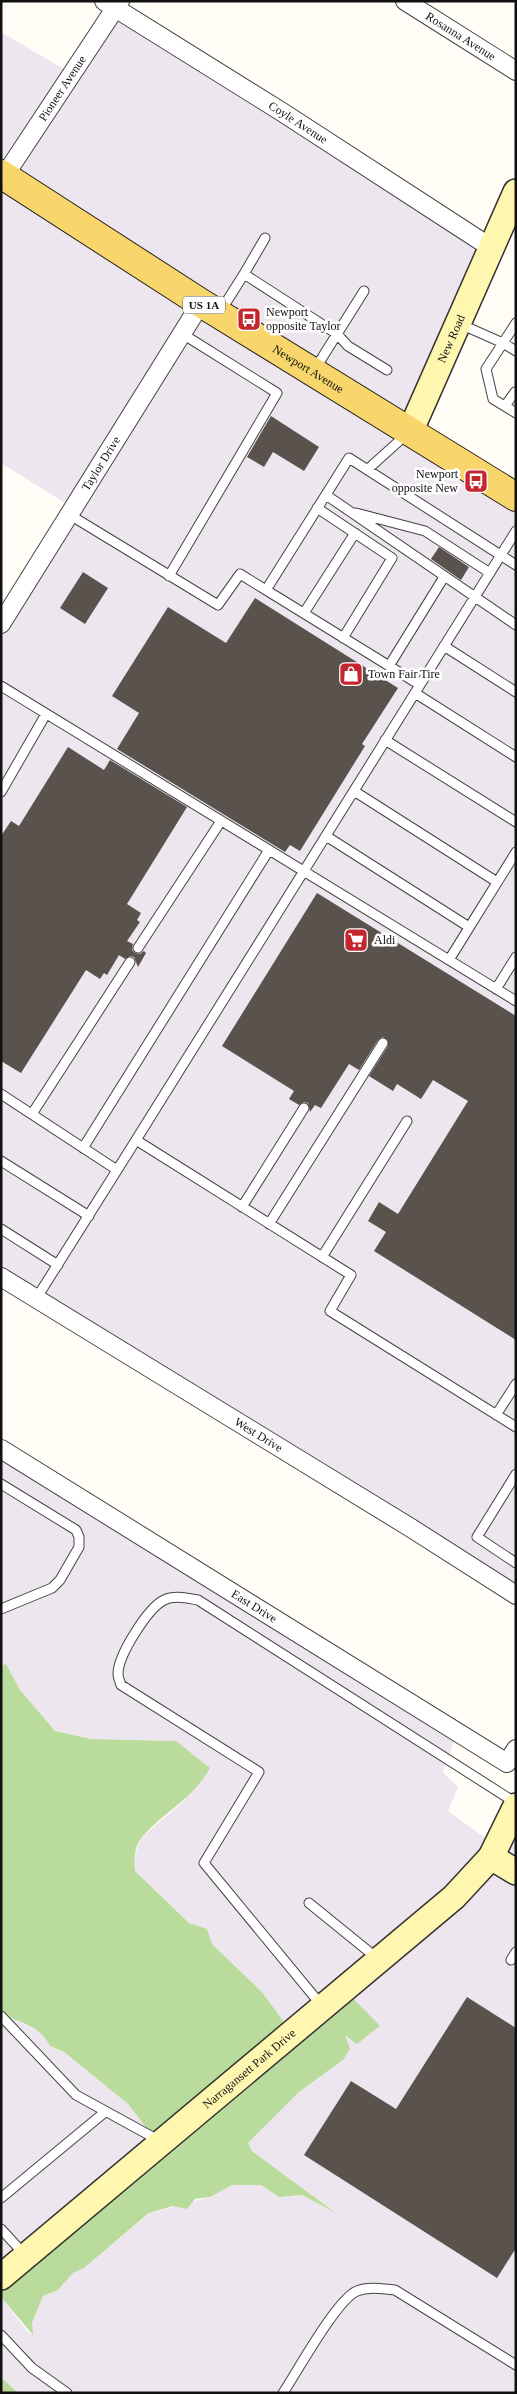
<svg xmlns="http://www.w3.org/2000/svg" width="517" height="2394" font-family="'Times New Roman',serif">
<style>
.industrial{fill:#eee6ef}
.forest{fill:#b9dc9c}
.building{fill:#5a524d}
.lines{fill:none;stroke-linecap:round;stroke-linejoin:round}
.lane-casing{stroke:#444;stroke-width:11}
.street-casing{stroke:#444;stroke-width:20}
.secondary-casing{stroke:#333;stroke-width:28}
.primary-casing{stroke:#222;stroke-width:30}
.lane{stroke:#fff;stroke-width:9}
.street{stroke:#fff;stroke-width:18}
.secondary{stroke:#fff6b0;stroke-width:25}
.primary{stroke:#f9d66b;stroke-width:28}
.labels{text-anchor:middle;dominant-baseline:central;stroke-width:5;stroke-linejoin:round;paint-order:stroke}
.shield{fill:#fff;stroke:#585858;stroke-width:1}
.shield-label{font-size:11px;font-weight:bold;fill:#111}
.street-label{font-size:12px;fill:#111;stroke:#fff}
.poi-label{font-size:12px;fill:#111;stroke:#fff;text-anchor:start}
</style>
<rect width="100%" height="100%" fill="#fffdf5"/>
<!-- industrial -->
<path class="industrial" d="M106,10L482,246L405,425L516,497V1594L1,1275V611L67,504L1,463V32L62,68L68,67Z
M1,1456L456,1736L443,1772L458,1787L448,1811L488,1840L516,1798V2393H18L1,2377V2297L28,2332L32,2335V2323L43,2296L58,2290L73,2273L84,2268L150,2213L210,2197L232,2185H261L279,2197L302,2195L332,2210L252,2151L248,2143L299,2092L343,2060L344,2034L371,2035L289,2029L262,1992L212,1944L207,1929L189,1923L135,1871L134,1857L141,1838L186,1799L176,1741L91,1739L55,1731L20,1690L6,1664L1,1666Z
M1,2014L33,2028L46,2037L50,2046L64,2052L128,2104L155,2139L1,2269Z"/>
<!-- forest -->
<path class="forest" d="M6,1664L20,1690L55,1731L91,1739L176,1741L210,1768C194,1798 164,1812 142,1837C134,1847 134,1859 135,1871L189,1923L207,1929L212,1944L262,1992L289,2029L347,1992L380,2026L357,2044L345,2035L350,2049L343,2060L299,2092L248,2143L252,2151L336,2213L302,2195L279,2197L261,2185H232L210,2197L195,2199L187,2209L173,2206L149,2213L84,2268L73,2273L58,2290L43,2296L32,2323L33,2335L1,2297V2269L155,2139L128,2104L64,2052L50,2046C42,2027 19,2022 1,2014V1666Z
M1,2377L18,2393H1Z"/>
<!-- building -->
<path class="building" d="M271,416L319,447L304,471L273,452L264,467L247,457Z
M439,547L469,567L461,580L431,559Z
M83,572L108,588L85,624L60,608Z
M255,598L398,688L362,744L365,746L300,851L290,845L285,852L117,749L139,713L112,696L168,607L226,643Z
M68,747L104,770L110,760L187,807L127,904L141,913L137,920L140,922L127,941L133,944L132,950L135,953L140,954L144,951L146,953L138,967L134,957L130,956L125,959L119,955L107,975L104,973L100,979L86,970L21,1073L1,1061V836L11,821L19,826Z
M317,893L516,1016V1340L374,1251L386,1232L368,1221L379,1202L398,1214L468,1101L433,1080L421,1099L397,1084L393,1091L369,1076L388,1046V1040L383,1037L378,1040L359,1070L349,1064L321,1108L315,1105L310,1112L308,1103L304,1102L299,1105L289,1099L294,1091L222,1046Z
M467,1997L516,2028V2248L497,2278L304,2155L351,2081L396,2109Z"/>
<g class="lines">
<!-- lane casing -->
<g class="lane-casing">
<path id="lane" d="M244,274L265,238
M220,312L244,274L337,334L348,346L387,370
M516,323L486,369L493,399L516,413
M460,324L503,343L516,351
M315,369L364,291
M505,406L515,392
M368,469L408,433
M326,495L516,625
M317,508L392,558L343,638
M356,513L425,531L490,573
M70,515L218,605L240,574L266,590
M169,576L277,393L181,333
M304,613L355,533
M444,646L516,692
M389,666L444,577
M420,685L266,590L349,458L516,565
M1,686L516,1001
M415,693L516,757
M385,740L516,822
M354,791L497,882
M1,792L46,714
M326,836L469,927
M138,948L221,821
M449,960L516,852
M496,989L516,957
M1,1094L117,1170
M32,1114L130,962
M136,1140L516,531
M83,1148L269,850
M1,1161L89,1216
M242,1207L304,1108
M269,1224L383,1043
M1,1229L58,1265
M322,1257L407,1121
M36,1299L136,1140L351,1275L330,1311L516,1427
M496,1415L516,1384
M516,1474L477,1537L516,1563
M1,1484L76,1530L79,1537V1547L60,1580L52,1588L1,1609
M309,1903L378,1959
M511,1960L516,1952
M322,2006L204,1863L259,1772L121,1685C120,1682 118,1677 118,1674C118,1655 148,1608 164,1600C175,1595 186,1598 198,1600L516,1803
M1,2016L76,2095L160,2141
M1,2198L105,2112
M1,2229L24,2254
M1,2335L32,2368L67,2393
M283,2393C297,2372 337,2299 357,2291C369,2286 383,2289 395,2290L516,2365"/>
</g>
<!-- street casing -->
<g class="street-casing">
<g id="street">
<path id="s1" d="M104,1L282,112L490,247"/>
<path id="s2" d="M405,1L516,71"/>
<path id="s3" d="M1,181L120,1"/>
<path id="s4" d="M1,624L201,303"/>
<path id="s5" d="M1,1277L411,1528L516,1595"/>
<path id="s6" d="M1,1449L507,1763L516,1749"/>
</g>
</g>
<!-- secondary casing -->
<g class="secondary-casing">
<g id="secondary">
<path id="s7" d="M410,432L516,192"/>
<path d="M491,1857L516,1872"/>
<path id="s8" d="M1,2277L454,1897L491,1857L516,1806"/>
</g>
</g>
<!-- primary casing -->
<g class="primary-casing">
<g id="primary">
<path id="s9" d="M1,174L201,303L516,497"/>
</g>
</g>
<!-- lane -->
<use href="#lane" class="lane"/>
<!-- street -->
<use href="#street" class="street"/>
<!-- secondary -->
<use href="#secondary" class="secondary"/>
<!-- primary -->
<use href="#primary" class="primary"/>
</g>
<!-- icons -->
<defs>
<g id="bus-square" transform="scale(1.25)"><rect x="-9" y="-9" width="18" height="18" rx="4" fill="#c4262e" stroke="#fff"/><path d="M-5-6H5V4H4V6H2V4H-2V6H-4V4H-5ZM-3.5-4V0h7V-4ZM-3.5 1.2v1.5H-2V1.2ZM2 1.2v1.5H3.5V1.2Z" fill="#fff"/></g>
<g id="shop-square" transform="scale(1.25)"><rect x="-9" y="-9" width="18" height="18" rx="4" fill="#c4262e" stroke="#fff"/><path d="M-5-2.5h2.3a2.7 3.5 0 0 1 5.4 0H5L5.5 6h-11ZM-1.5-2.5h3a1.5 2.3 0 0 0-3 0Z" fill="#fff"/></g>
<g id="supermarket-square" transform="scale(1.25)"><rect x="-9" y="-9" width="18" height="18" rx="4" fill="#c4262e" stroke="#fff"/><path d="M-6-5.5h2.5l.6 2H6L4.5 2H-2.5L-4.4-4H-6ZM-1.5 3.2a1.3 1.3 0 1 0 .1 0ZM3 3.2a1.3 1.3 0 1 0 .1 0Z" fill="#fff"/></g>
</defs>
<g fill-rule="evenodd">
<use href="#bus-square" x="249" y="319"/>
<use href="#bus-square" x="476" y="481"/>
<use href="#shop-square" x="351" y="674"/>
<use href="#supermarket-square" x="356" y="940"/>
</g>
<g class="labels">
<!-- shield labels -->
<rect class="shield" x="183" y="296.5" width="42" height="17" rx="4"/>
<g class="shield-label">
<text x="204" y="305">US 1A</text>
</g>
<!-- street labels -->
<g class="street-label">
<text stroke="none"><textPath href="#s2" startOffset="66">Rosanna Avenue</textPath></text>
<text stroke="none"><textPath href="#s3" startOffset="111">Pioneer Avenue</textPath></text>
<text stroke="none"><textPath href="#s1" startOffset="229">Coyle Avenue</textPath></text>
<text stroke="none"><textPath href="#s7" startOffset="102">New Road</textPath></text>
<text stroke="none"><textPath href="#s9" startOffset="364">Newport Avenue</textPath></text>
<text stroke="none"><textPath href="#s4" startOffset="189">Taylor Drive</textPath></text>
<text stroke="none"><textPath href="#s5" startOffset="302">West Drive</textPath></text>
<text stroke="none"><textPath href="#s6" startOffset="298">East Drive</textPath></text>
<text stroke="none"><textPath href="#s8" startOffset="324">Narragansett Park Drive</textPath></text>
</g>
<!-- poi labels -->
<g class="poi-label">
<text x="266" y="312">Newport<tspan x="266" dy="14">opposite Taylor</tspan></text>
<text x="458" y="474" text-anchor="end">Newport<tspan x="458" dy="14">opposite New</tspan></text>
<text x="368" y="674">Town Fair Tire</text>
<text x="374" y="940">Aldi</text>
</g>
</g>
<!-- border -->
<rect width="517" height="2394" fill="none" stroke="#111111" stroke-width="5"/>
</svg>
